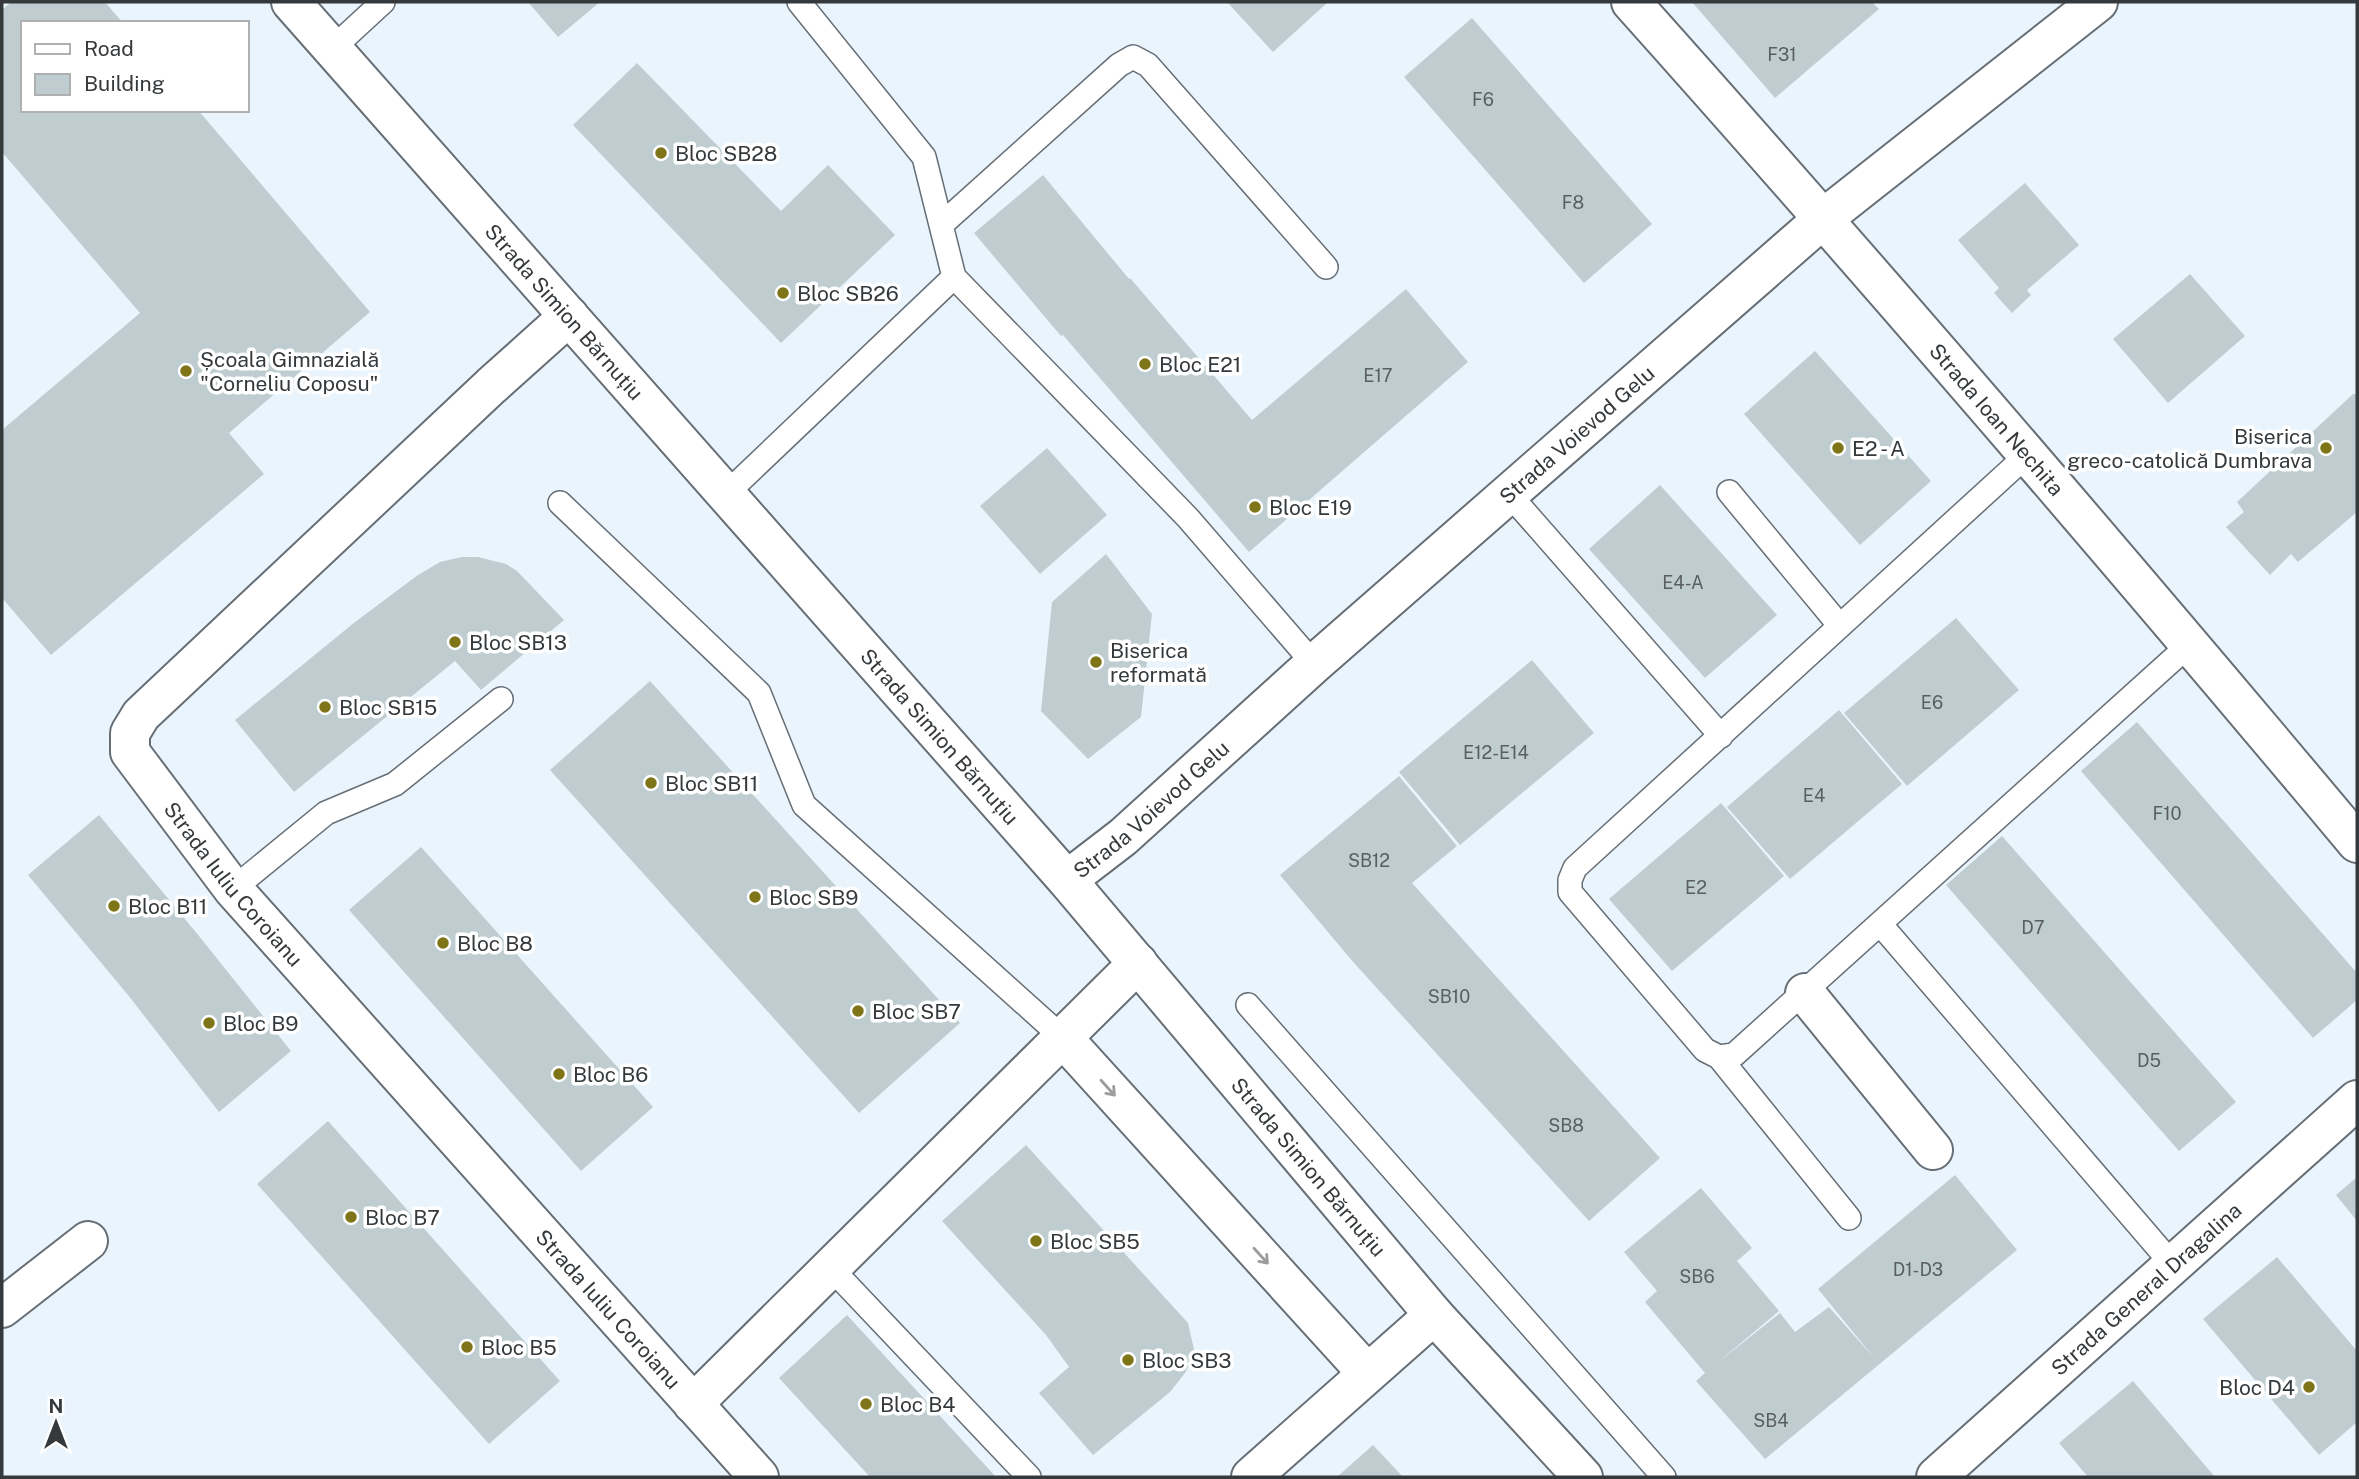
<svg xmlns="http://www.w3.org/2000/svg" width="2359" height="1479" font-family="'Public Sans',sans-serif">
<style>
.building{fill:#bfcdd0}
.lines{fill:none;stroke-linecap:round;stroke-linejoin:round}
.service-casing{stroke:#666e76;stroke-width:26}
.minor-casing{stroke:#666e76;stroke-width:42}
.tertiary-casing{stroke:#666e76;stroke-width:42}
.service{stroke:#fff;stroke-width:23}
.minor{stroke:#fff;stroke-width:38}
.tertiary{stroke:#fff;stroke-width:38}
.oneway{stroke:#9a9c9e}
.poi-dot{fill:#7f7518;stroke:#fff;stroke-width:2.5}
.labels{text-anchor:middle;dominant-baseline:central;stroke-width:7;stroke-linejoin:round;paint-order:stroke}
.number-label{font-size:18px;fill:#585e61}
.poi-label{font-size:21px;fill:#35393c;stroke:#fff;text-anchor:start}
.street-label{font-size:21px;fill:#35393c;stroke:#fff}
</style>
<rect width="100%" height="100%" fill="#eaf4fc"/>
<!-- building -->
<path class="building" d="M11,2H105L123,23H23V110H198L370,312L229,433L264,474L51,655L2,598V430L140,313L2,152V10Z
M528,2H600L558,37Z
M1227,2H1328L1273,52Z
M1692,2H1872L1879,9L1775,98Z
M1472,18L1652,224L1584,283L1404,77Z
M637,63L781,211L828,165L895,235L781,343L573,125Z
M1043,175L1129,279L1130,278L1252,420L1406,289L1468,362L1249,552L1063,335L1061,336L974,233Z
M2025,183L2079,245L2027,290L2031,295L2012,313L1994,293L1999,288L1958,240Z
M2190,274L2245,336L2168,403L2113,339Z
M1815,351L1931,481L1860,545L1744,414Z
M2353,394H2357V512L2298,562L2291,554L2270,575L2226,527L2244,512L2237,502Z
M1047,448L1107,515L1040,574L980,506Z
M1660,485L1777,615L1705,678L1589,549Z
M1106,554L1152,614L1141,717L1088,759L1041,711L1052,602Z
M462,557H478L506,564L517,571L564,620L481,690L455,661L294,792L235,720L355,622L418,575L440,562Z
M1956,618L2019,690L1907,786L1844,713Z
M1532,660L1594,733L1460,845L1399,772Z
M650,681L960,1023L859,1113L550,770Z
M1839,710L1902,784L1790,879L1727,807Z
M2137,722L2357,973V1000L2313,1038L2081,771Z
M1399,776L1457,846L1412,883L1660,1158L1589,1221L1354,963L1280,875Z
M1721,803L1784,876L1672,971L1609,899Z
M99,815L199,936L291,1051L219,1112L128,995L28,875Z
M2002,836L2236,1102L2179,1151L1946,885Z
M421,847L653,1107L581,1171L349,910Z
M328,1121L560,1381L489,1444L257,1184Z
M1026,1145L1188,1323L1195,1354L1185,1373L1170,1392L1093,1455L1039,1393L1069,1367L1046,1335L942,1221Z
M1955,1175L2017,1250L1765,1459L1696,1381L1705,1373L1645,1302L1657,1291L1624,1252L1701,1188L1752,1248L1737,1261L1779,1311L1716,1364L1780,1313L1795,1332L1829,1307L1875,1359L1818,1289Z
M2357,1177V1221L2336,1195Z
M2277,1257L2357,1351V1422L2319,1455L2203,1319Z
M847,1315L952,1429L996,1477H870L779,1378Z
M2133,1381L2215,1477H2088L2059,1443Z
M1373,1445L1403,1477H1337Z"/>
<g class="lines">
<!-- service casing -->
<g class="service-casing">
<path id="service" d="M332,49L383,2
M941,225L1119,65L1133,57L1148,65L1326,267
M954,277L1188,518L1314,664
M2026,456L1575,868L1570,880V892L1705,1050L1719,1057L1734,1055L2190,644
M1729,492L1840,626
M726,494L954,277L924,157L799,2
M1509,494L1721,736
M560,503L759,693L804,805L1062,1037
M233,889L326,813L395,784L501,699
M1881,925L2173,1265
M1248,1005L1664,1477
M1719,1057L1849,1218
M830,1267L1029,1477"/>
</g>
<!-- minor casing -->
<g class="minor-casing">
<g id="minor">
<path id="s1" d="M1631,2C1878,278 2119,559 2357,843"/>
<path id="s2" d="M569,316L491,386L141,715L130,733V752L233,889L759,1477"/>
<path d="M1805,993L1933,1150"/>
<path d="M1062,1037L1367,1373"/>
<path d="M2,1308L88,1241"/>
<path d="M693,1404L1138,963"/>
<path d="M1251,1477L1434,1315"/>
<path id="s3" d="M1936,1477L2357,1100"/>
</g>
</g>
<!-- tertiary casing -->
<g class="tertiary-casing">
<g id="tertiary">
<path id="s4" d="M291,2L1067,880L1434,1315L1583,1477"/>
<path id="s5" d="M1067,880L1123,837L1314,664L1824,218L2098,2"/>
</g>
</g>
<!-- service -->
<use href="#service" class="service"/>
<!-- minor -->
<use href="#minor" class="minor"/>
<!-- tertiary -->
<use href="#tertiary" class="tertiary"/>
</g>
<!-- one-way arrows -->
<defs><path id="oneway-shaft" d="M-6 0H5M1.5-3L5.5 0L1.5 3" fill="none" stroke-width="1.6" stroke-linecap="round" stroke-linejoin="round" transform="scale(1.75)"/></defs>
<g class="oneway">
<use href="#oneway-shaft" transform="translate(1108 1088) rotate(48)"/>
<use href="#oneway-shaft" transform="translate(1261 1256) rotate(48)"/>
</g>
<!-- markers -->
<g class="poi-dot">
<circle cx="661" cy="153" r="7"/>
<circle cx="783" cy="293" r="7"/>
<circle cx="1145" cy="364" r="7"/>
<circle cx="186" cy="371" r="7"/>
<circle cx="1838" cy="448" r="7"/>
<circle cx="2326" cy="448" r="7"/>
<circle cx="1255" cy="507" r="7"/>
<circle cx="455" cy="642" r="7"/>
<circle cx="1096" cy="662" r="7"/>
<circle cx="325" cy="707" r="7"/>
<circle cx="651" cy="783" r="7"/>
<circle cx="755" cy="897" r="7"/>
<circle cx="114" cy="906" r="7"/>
<circle cx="443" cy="943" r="7"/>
<circle cx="858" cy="1011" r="7"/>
<circle cx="209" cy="1023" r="7"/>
<circle cx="559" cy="1074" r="7"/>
<circle cx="351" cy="1217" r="7"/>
<circle cx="1036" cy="1241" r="7"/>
<circle cx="467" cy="1347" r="7"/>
<circle cx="1128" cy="1360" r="7"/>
<circle cx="2309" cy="1387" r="7"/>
<circle cx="866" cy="1404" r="7"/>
</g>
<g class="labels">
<!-- number labels -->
<g class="number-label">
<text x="1782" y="54">F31</text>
<text x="1483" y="99">F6</text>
<text x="1573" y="202">F8</text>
<text x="1378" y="375">E17</text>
<text x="1683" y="582">E4-A</text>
<text x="1932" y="702">E6</text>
<text x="1496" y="752">E12-E14</text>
<text x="1814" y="795">E4</text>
<text x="2167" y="813">F10</text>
<text x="1369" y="860">SB12</text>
<text x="1696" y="887">E2</text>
<text x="2033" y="927">D7</text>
<text x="1449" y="996">SB10</text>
<text x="2149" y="1060">D5</text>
<text x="1566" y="1125">SB8</text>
<text x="1918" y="1269">D1-D3</text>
<text x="1697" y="1276">SB6</text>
<text x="1771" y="1420">SB4</text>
</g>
<!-- poi labels -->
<g class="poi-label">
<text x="675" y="153">Bloc SB28</text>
<text x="797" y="293">Bloc SB26</text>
<text x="200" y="359">Școala Gimnazială<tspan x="200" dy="24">"Corneliu Coposu"</tspan></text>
<text x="1159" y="364">Bloc E21</text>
<text x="2312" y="436" text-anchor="end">Biserica<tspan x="2312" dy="24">greco-catolică Dumbrava</tspan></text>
<text x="1852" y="448">E2 - A</text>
<text x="1269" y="507">Bloc E19</text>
<text x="469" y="642">Bloc SB13</text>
<text x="1110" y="650">Biserica<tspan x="1110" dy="24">reformată</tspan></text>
<text x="339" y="707">Bloc SB15</text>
<text x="665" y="783">Bloc SB11</text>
<text x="769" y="897">Bloc SB9</text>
<text x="128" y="906">Bloc B11</text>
<text x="457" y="943">Bloc B8</text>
<text x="872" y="1011">Bloc SB7</text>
<text x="223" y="1023">Bloc B9</text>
<text x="573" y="1074">Bloc B6</text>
<text x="365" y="1217">Bloc B7</text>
<text x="1050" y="1241">Bloc SB5</text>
<text x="481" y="1347">Bloc B5</text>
<text x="1142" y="1360">Bloc SB3</text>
<text x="2295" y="1387" text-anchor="end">Bloc D4</text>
<text x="880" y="1404">Bloc B4</text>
</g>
<!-- street labels -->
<g class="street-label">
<text stroke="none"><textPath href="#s4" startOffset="413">Strada Simion Bărnuțiu</textPath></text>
<text stroke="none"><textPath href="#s1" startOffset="555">Strada Ioan Nechita</textPath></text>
<text stroke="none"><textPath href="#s5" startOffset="677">Strada Voievod Gelu</textPath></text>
<text stroke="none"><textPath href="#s4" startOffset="980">Strada Simion Bărnuțiu</textPath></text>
<text stroke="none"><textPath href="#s5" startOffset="110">Strada Voievod Gelu</textPath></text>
<text stroke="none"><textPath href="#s2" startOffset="793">Strada Iuliu Coroianu</textPath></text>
<text stroke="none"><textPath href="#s4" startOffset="1547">Strada Simion Bărnuțiu</textPath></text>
<text stroke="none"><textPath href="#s3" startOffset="282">Strada General Dragalina</textPath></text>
<text stroke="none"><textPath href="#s2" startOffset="1360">Strada Iuliu Coroianu</textPath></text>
</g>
</g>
<!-- border -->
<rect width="2359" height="1479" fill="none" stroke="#35393c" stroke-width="7"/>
<!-- legend -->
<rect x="21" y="21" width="228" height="91" fill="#ffffff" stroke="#aeb0b1" stroke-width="2"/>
<rect x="35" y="44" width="35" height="10" fill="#ffffff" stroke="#aeb0b1" stroke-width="2"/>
<text x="84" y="56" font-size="21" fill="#35393c">Road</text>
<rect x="35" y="74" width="35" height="21" fill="#bfcdd0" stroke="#aeb0b1" stroke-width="2"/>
<text x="84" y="91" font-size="21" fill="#35393c">Building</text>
<!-- north arrow -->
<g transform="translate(56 1423)" stroke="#ffffff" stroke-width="5" paint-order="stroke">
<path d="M0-5L12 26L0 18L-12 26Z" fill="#35393c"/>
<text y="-10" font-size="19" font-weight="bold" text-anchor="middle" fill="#35393c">N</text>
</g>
</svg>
